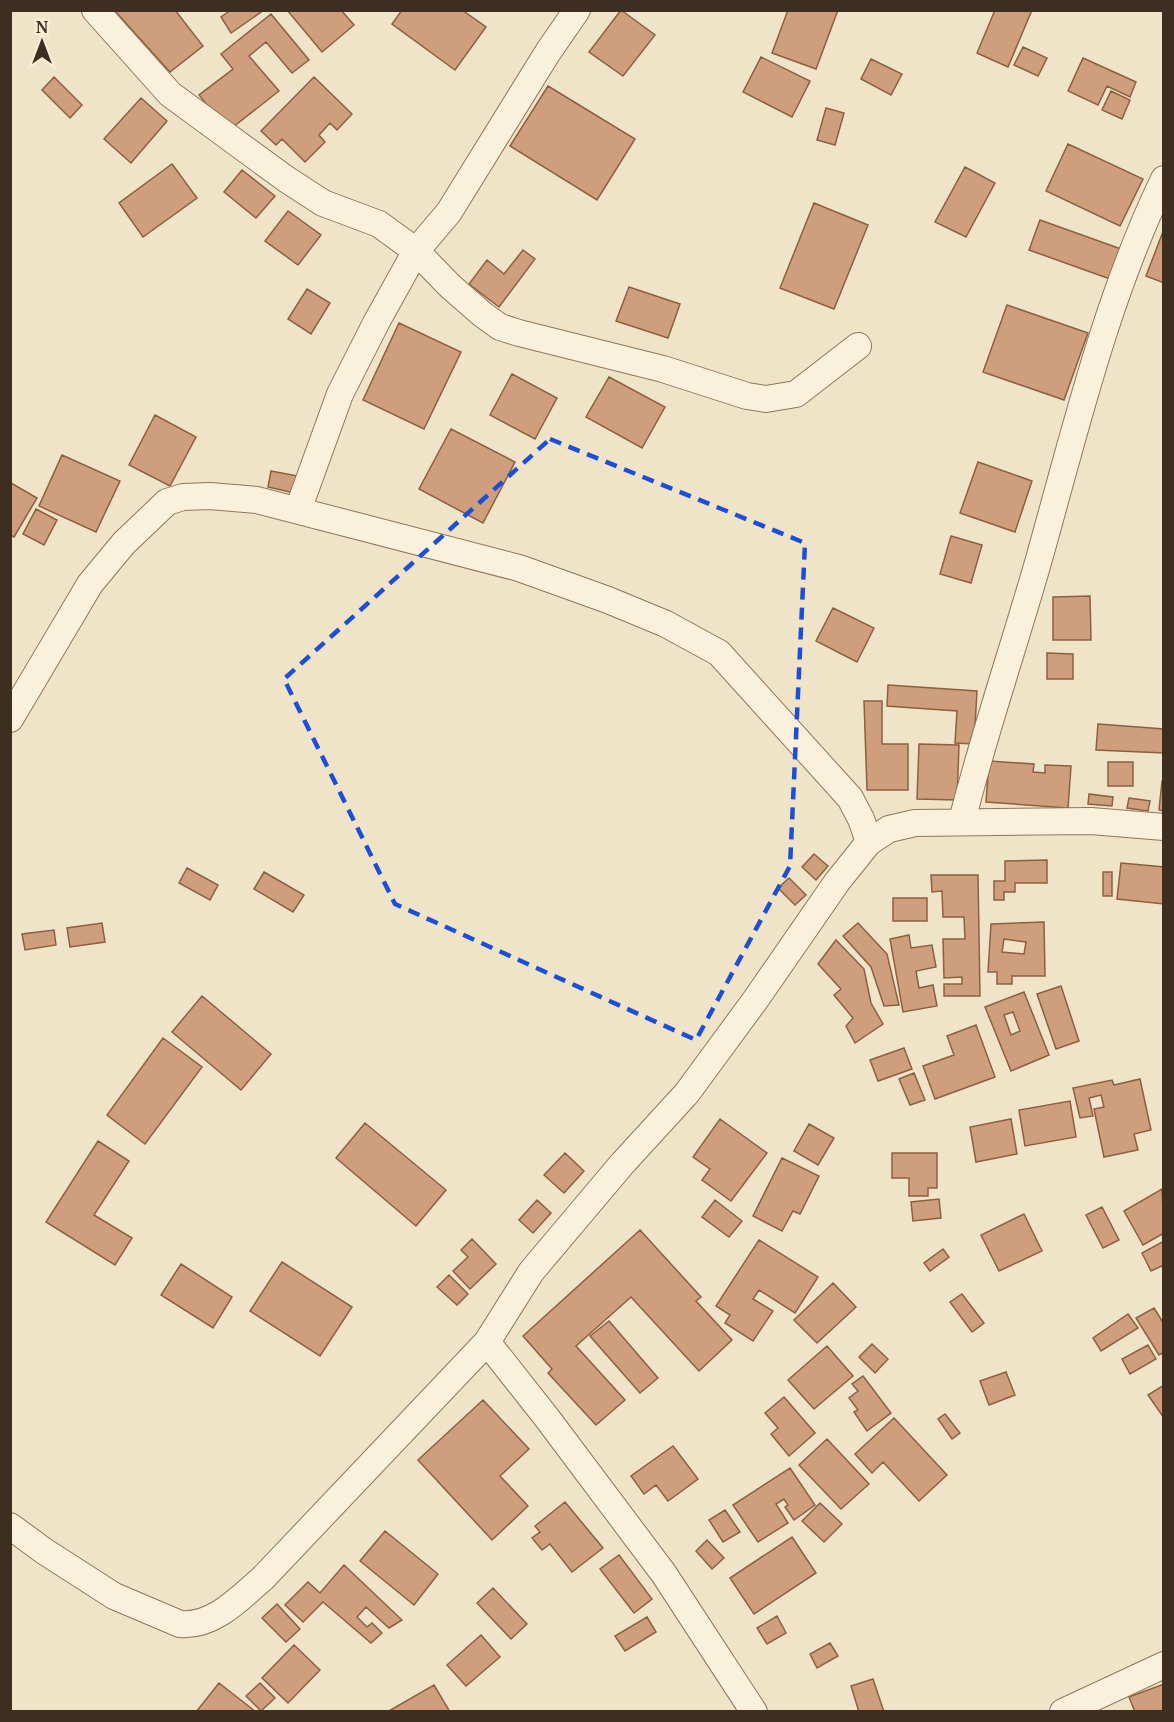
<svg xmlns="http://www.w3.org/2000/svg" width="1174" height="1722" font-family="'Noto Serif',serif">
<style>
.building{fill:#cf9f7d;stroke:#8d5f41;stroke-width:1.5;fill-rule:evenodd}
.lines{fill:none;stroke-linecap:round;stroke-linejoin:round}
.street-casing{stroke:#8d765c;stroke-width:28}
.street{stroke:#faf1dc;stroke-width:26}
.marked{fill:none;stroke:#1d4ed8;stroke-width:4.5;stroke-dasharray:12 8;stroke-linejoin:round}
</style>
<rect width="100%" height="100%" fill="#f0e4c8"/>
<!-- building -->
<path class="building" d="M114,10H175L203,46L170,72Z
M231,10H264L231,33L221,17Z
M287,10H341L354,25L322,52Z
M402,10H462L486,27L455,70L392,24Z
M621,10L655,35L623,76L589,52Z
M788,10H838L816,69L772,53Z
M995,10H1032L1008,67L977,53Z
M271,14L309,60L292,73L266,42L249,56L279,91L228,131L199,95L233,69L221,54Z
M1023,47L1047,58L1038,76L1014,65Z
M761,57L810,81L792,117L743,92Z
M1083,58L1136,82L1130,97L1107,86L1098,105L1068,91Z
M871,59L902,74L891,95L861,79Z
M54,77L82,105L70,118L42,90Z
M314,77L352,114L337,130L330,123L319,135L325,142L305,162L282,139L276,145L261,131Z
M548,86L635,139L597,200L510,146Z
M1111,91L1130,100L1122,119L1102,110Z
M141,98L167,121L131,163L104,139Z
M826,108L844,113L835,145L817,140Z
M1068,144L1143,179L1120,226L1046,191Z
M172,164L197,198L143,237L119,203Z
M965,167L995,183L966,237L935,222Z
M242,170L275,196L256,218L224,192Z
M814,203L868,225L834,309L780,288Z
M288,211L321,235L298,265L265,241Z
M1040,220L1121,249L1110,279L1029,250Z
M1164,229V283L1146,276Z
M523,250L535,259L499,307L469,284L487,260L504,274Z
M629,287L680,304L668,338L616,321Z
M307,289L330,303L311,334L288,319Z
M1007,305L1088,333L1064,400L983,372Z
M399,323L461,352L424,429L363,400Z
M512,374L557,398L535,439L490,415Z
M609,377L665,407L642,448L586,417Z
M155,415L196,437L170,486L129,465Z
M451,429L515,462L483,523L419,489Z
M62,455L120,481L96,532L39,506Z
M978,462L1032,481L1015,532L960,513Z
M271,471L303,477L299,494L268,487Z
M11,483L37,498L14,537L10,535Z
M36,509L57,520L44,545L23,534Z
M951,536L982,545L971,583L940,574Z
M1090,596L1091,640H1053V597Z
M833,608L874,628L857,662L816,641Z
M1047,653L1073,654V679H1047Z
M888,685L977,691L974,744L955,743L957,711L887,706Z
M864,701H882V744H908V790H867Z
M1098,724L1164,729V753L1096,750Z
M919,744L959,745L957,800L917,799Z
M989,761L1034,764L1033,772L1045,773V765L1071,766L1068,808L986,802Z
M1108,762H1133V786H1108Z
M1162,781H1164V811L1159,810Z
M1089,794L1113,797L1112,806L1088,804Z
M1129,798L1150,801L1148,811L1127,808Z
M814,854L828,866L816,880L802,867Z
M1047,860V883H1015V892H1004V900H994V881H1005V861Z
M1121,863L1164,867V904L1117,899Z
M187,868L218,885L210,900L179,883Z
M264,872L304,895L293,912L254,889Z
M1103,872H1112V896H1103Z
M931,875H978L980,996H944V984H962V977L944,978L943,939H965L964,917H943L942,891L932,892Z
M789,878L806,895L795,905L778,888Z
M893,898H927V921H893Z
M1044,922L1045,976H1012V984H997V972H988L991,924ZM1004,939L1026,942L1024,954L1002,952Z
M102,923L105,942L70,947L67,928Z
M858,923L887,954L899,1005L884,1006L871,967L843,936Z
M54,930L56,945L25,950L22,934Z
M909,935L911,948L932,945L936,967L916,971L919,988L933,985L937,1006L903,1012L890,939Z
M836,940L864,969L871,1003L883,1024L855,1043L846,1026L853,1018L834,995L841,989L818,964Z
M1061,986L1079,1041L1056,1049L1037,994Z
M1024,992L1049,1055L1011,1071L985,1007ZM1013,1012L1020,1031L1011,1035L1004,1015Z
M202,996L271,1054L241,1090L172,1032Z
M976,1025L995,1077L935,1099L923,1066L954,1055L947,1036Z
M163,1038L202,1067L145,1144L107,1115Z
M904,1048L912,1069L878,1081L870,1060Z
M914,1073L925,1100L910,1105L899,1079Z
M1140,1079L1151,1130L1134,1134L1138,1150L1104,1157L1094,1109L1104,1107L1101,1095L1089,1098L1093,1116L1080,1118L1073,1088L1112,1080L1114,1085Z
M1070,1101L1076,1137L1025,1146L1019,1110Z
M720,1119L767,1153L731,1201L702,1180L710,1169L693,1157Z
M1011,1119L1017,1154L976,1162L970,1127Z
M365,1123L446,1190L416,1226L336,1158Z
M809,1124L834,1138L818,1165L794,1151Z
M98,1141L129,1161L94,1215L132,1238L115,1265L46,1222Z
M565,1153L584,1171L564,1193L544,1175Z
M892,1153H937V1188H928V1196H909V1178H892Z
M782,1158L819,1176L800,1214L793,1211L782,1231L753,1216Z
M1162,1189L1164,1233L1143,1245L1124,1211Z
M939,1199L941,1218L913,1221L911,1202Z
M537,1200L551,1213L533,1233L519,1220Z
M715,1200L742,1221L729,1237L702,1217Z
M1102,1207L1119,1240L1103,1248L1086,1215Z
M1024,1214L1042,1251L999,1271L981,1235Z
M640,1230L701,1297L696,1301L732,1340L699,1371L631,1297L576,1346L625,1400L596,1425L548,1373L552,1369L523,1336Z
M472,1239L496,1264L470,1289L453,1271L468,1257L461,1250Z
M759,1240L818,1277L795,1313L759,1290L753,1299L773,1311L753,1341L725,1323L730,1315L716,1306Z
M1164,1241V1265L1151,1271L1142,1253Z
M943,1249L949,1257L930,1271L924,1263Z
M282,1262L352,1307L320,1356L250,1311Z
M181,1264L232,1297L213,1328L161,1295Z
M449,1275L468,1294L457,1305L437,1287Z
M833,1283L856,1307L817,1343L794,1320Z
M962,1294L984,1323L972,1332L950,1302Z
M1154,1308L1164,1324V1352L1159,1355L1136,1318Z
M1128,1314L1138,1328L1101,1351L1093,1338Z
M609,1321L658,1378L640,1393L590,1336Z
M872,1344L888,1359L875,1373L859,1357Z
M1148,1345L1156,1359L1130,1374L1122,1359Z
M827,1346L853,1376L814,1409L788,1380Z
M1006,1372L1015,1395L989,1405L980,1381Z
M863,1376L891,1413L867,1431L854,1412L858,1410L849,1398L858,1391L852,1384Z
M1164,1385V1418L1148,1395Z
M784,1397L815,1433L789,1456L771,1434L778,1428L765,1413Z
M483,1400L529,1449L500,1476L528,1506L492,1540L418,1460Z
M945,1414L960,1433L952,1439L938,1419Z
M894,1418L947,1475L919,1501L883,1462L872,1473L855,1454Z
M827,1439L869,1484L841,1509L799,1465Z
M673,1446L698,1479L668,1501L656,1485L644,1494L631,1476Z
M790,1468L815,1505L794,1520L785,1507L788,1505L784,1499L776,1504L788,1523L758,1542L733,1505Z
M565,1502L603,1548L572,1572L550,1544L542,1550L532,1538L540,1532L535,1526Z
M820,1503L842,1524L824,1542L802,1521Z
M725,1510L740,1532L723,1542L709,1520Z
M385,1531L438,1574L414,1605L360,1561Z
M792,1537L816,1573L754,1614L730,1578Z
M707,1540L724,1558L712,1569L696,1551Z
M619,1555L652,1599L634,1613L600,1569Z
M344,1565L402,1620L389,1628L366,1607L357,1617L367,1627L372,1623L382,1633L371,1643L323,1602L303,1622L285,1605L308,1582L320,1593Z
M493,1588L527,1624L511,1639L477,1603Z
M277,1604L300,1629L286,1642L262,1618Z
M777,1616L786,1633L767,1644L757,1628Z
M647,1617L656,1632L625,1651L615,1636Z
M481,1635L500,1657L466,1686L447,1665Z
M830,1643L838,1656L817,1668L810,1654Z
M294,1645L320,1670L288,1703L262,1678Z
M873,1679L884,1712H859L851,1686Z
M219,1683L256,1712H196Z
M260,1683L275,1698L261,1711L246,1696Z
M1164,1684V1712H1135L1129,1697Z
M434,1685L450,1712H387Z"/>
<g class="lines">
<!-- street casing -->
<g class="street-casing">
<path id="street" d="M95,10L170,94L286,179L323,203L379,224L416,251L450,286L482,314L500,327L519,333L663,369L747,396L766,399L796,394L858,346
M298,510L340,394L377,321L416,251L449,212L548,52L577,10
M10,719L90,584L124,543L167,502L183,497L210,496L257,500L519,568L608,600L666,624L719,653L850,798L861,819L869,842
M962,821C984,733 1014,647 1039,559C1075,431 1106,299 1164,179
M487,1342L547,1418L664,1574L754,1712
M10,1526L44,1551L114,1596L180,1624C213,1627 239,1599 263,1578L487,1342L531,1272L622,1164L687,1093L756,999L837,882L869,842L889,829L915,823L1091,821L1164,827
M1063,1712L1164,1665"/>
</g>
<!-- street -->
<use href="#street" class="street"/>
</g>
<!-- marked area -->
<path class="marked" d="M550,439L805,543L790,866L696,1040L395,904L284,679Z"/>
<!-- border -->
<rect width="1174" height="1722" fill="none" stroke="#3d2e20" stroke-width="24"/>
<!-- north arrow -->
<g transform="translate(42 42)" stroke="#f7eed8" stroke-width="4.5" paint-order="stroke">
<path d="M0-4.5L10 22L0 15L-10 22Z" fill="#3d2e20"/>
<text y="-9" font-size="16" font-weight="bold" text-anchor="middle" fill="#3d2e20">N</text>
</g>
</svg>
